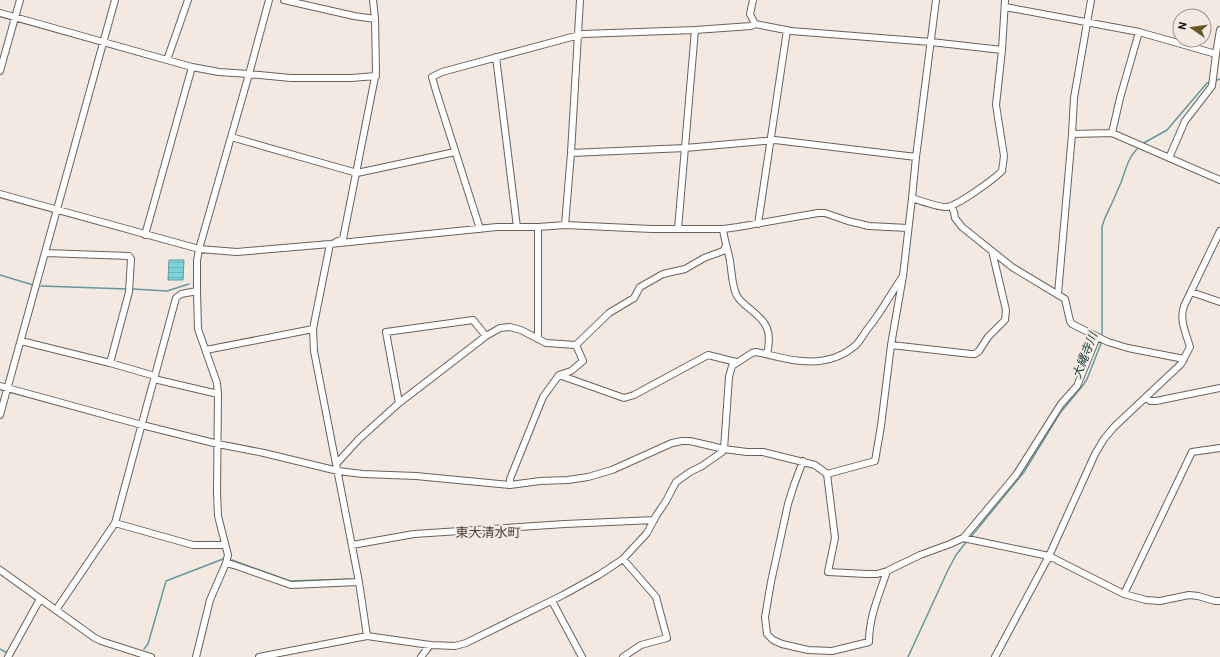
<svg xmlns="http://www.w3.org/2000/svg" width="1220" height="657" font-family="Barlow,'Noto Sans JP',sans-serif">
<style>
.water{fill:url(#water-rules);stroke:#5f9b9f}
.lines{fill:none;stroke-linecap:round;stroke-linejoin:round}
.stream{stroke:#5f9b9f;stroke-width:1.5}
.minor-casing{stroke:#6b615a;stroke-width:8}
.minor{stroke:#fff;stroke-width:6}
.labels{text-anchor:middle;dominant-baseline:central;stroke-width:4;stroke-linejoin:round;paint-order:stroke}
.water-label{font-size:12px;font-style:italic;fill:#163f42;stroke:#f4e9e0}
.quarter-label{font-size:13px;fill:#463d36;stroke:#f4e9e0}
</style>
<defs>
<pattern id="water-rules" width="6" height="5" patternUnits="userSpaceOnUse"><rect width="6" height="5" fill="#7dd4db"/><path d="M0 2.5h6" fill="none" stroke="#6bb5bb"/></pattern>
</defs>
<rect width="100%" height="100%" fill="#f4e9e0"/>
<!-- water -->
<path class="water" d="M169,260H184L183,280H168Z"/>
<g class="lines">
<!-- stream -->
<path class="stream" d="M1214,81L1220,79
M1142,144L1167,130L1207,83L1211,82
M0,275L33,285
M41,286L127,289
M133,289L167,291L189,284
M1102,338V227C1104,218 1109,210 1113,201C1116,194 1119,187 1122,180C1126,168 1129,156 1139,147
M970,538L1024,472L1060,413L1084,384L1087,379L1102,341
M232,560L290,581L351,579
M0,649L7,653
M144,649L148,644L166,581L223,559
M908,657L948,570L956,555L967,541"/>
<!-- minor casing -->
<g class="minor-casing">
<path id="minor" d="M284,0L354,16L375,19
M753,0L750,14L755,24
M1005,7L1139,32L1216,54
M0,13L192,67L219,72L249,74L291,78H351L376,76
M496,57L517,227
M167,60L188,0
M0,71L20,0
M1112,133L1120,98L1139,32
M1072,134L1112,133L1220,180
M231,137L357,173L455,152
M571,153L685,148L775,140L916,157
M1169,158L1185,121L1212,86L1216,54L1220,30
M0,194L192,247L199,249L237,252L330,244L497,227H538L565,225L652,229H723L738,227L818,213H825L848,221L869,226L908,228
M912,198C921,201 938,207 946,207C956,207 994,179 1002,171L1004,156L996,105L1002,50L1005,0
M951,206L954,212L955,218L962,227L1012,267L1065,299L1070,321L1072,324L1108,342L1128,348L1184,359
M758,224L787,30
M565,225L571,153L580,0
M538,227V339
M480,229L436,91L432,77L442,72L583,34L695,30L751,26L755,24L791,31L931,42L1002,50
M678,229L695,30
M723,229C724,238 727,247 729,256C732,268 731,285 737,296C740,301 745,305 750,309C768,323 772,332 767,354
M145,235L192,67
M336,242L343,239L376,72L375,19L373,0
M330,244L313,329L314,351L359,582L367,636
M45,253L129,256L131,259L129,292L110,363
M1191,292L1220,302
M1058,294L1072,134L1074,98L1091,0
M21,341L110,363L155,376
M891,345L971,354H975L979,351L988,337L1005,320L1006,310L992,251
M206,350L313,329
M559,375L624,398L634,395L708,355L736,362
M154,379L218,394
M0,386L142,425L218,444L264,453L338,471L363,474L416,476L510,485L540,481L568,480L588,477L612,470L672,443L682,441H690L724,449L747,452H763L815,465L827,474L835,538L828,572L867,574H877L887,571L920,555L950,544L963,538L965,536L1016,475L1061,404L1077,386L1097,337
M1146,397L1150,401H1156L1220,388
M399,403L386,332L473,320L486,336
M0,415L115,0
M803,461L794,485L788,504L771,582L765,617L767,634L773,640L782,644L808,650L832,651L869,642C869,617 879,595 887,571
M336,464L359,439L399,403L486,336L500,328L510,327L521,330L546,343L576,345L609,313L634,298L640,287L663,274L685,269L704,258L723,251L726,246
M827,474L875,461L881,426L891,345L903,276L912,198L916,157L936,0
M510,485V479L543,397L559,375L571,371L583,361L576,345
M115,523L193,545H225
M963,538L1049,556L1124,594L1146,600L1160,601L1189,595L1198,596L1215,601H1220
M352,545L414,534L565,524L654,520
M623,559L656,597L667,638L641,645L623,657
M226,563L234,565L291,585L359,582
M0,570L95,638L101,641L151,657
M1124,594L1192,452L1220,448
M552,601L582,657
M56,610L115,523L176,298L181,294L197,291
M8,657L40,599
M196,657L210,600L226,563L228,555L218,516L217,492L218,394L217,383L198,329L197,291V261L199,249L249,74L269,0
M259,657L367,636L430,645L455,646L466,643L563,595L599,575L623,559L647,533L656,516L666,501L676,482L690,472L702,466L722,452L724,449L729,377L732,366L752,353L756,352C771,355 787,360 802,361C822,363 841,358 856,345C861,340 864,333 869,327C882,311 891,293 903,276
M421,657L430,645
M995,657L1049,556L1095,454L1104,439L1114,427L1181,364L1190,347C1186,333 1179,320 1184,306L1220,231"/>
</g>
<!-- minor -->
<use href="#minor" class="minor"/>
</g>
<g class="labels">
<!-- water labels -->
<g class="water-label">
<text transform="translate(1084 355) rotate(-69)">大縄寺川</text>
</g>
<!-- quarter labels -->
<g class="quarter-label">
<text x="488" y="532">東大清水町</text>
</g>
</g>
<!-- north arrow -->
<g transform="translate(1192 28) rotate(283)"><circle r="19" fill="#f4e9e0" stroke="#9c948e"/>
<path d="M0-3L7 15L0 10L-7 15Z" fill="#655a26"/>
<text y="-6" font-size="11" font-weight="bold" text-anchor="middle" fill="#191512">N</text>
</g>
</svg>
